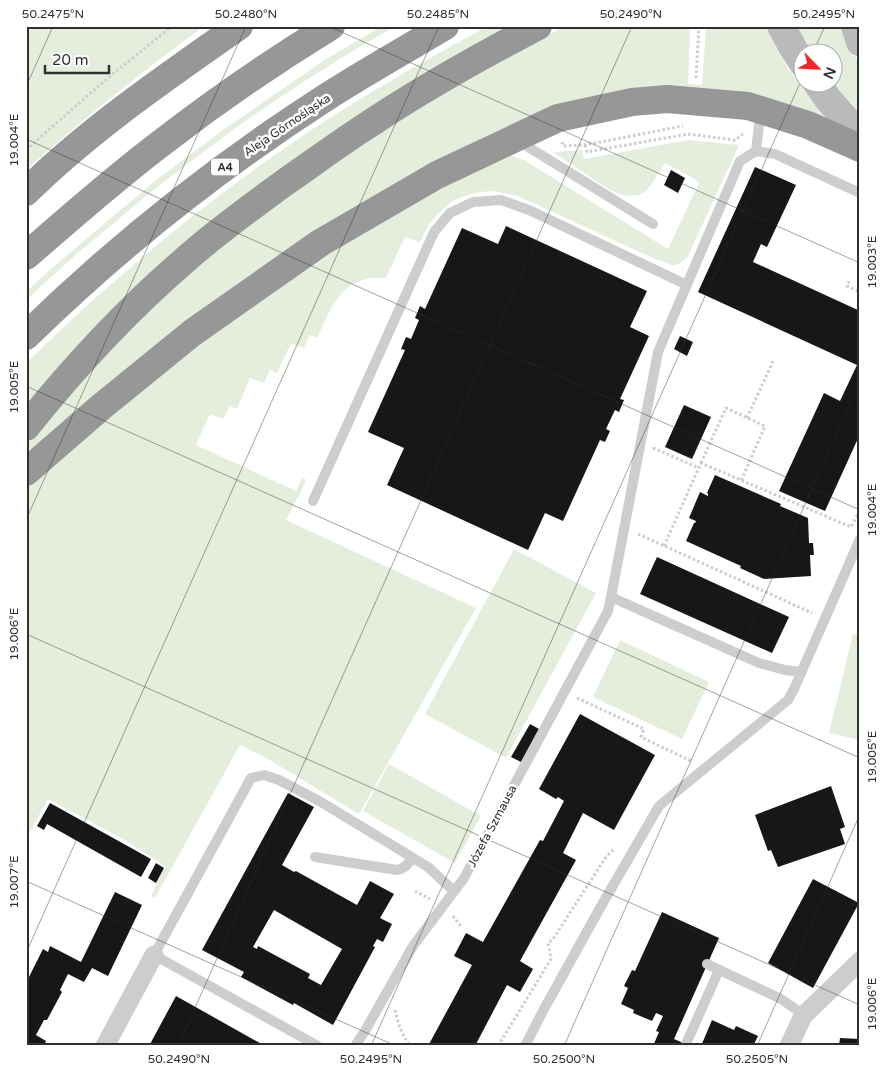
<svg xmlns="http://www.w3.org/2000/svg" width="886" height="1072" font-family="'Varela Round',sans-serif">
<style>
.green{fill:#e5eedd}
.building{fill:#171717;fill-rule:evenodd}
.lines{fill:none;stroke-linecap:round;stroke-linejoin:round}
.path{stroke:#cdcdcd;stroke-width:3;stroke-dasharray:2.5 2.5;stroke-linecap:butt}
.lane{stroke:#cdcdcd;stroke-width:10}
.street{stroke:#cdcdcd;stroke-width:19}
.secondary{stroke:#bababa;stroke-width:28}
.highway{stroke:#979797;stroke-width:28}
.ticks{fill:none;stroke:#303030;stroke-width:1;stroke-opacity:0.45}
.labels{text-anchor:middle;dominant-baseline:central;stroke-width:5;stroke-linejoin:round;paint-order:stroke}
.shield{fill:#fff;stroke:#6e6e6e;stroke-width:1}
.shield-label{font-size:11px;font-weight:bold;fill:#303030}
.street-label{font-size:12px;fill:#303030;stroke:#fff}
.neatline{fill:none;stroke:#303030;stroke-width:2}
.ticks-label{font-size:12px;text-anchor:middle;fill:#303030}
</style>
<rect width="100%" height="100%" fill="#fff"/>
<!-- green -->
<path class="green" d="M26,26H204C143,71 83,119 26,170Z
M382,26H396C298,81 206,146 121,217C88,244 56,271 26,301V292L52,268L99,228L160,177L223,130L323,61Z
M488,26H512L434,70L26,409V363C113,278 207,200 308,132C366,94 427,59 488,26Z
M565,26H690L688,84L702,85L706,26H767L789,70L825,116L823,117L743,95L498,131L33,450H30L27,446L28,444L69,394L121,336L208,256L292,193L358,147L418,107L504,58Z
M790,26H843L854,55L860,64V120L825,83L834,82V52H804Z
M688,140L739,145L688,256L682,262L675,265H671L646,255L518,196L493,191L481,192L467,195L451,202L436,216L429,224L421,240L419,242L405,237L386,278C342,274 333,305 317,338L310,335L304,348L291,343L277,373L270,370L264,383L250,378L237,409L230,406L224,418L222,419L210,414L196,445L296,491L302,478L305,479L306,480L298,498H297L286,520L476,608L359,814L268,759L240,745L155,898L151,896L165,866L123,839L48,799L26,839V486L43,471L243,309L388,214L503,155L512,156L524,160L668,249L699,183L695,179L665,163L652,184L646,191L639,195L629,196L621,195L608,189L553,152L582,150L584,159Z
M514,549L596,593L506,758L425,714Z
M853,634L860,635V740L829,733Z
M620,640L709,682L682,739L593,697Z
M389,764L481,816L455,863L363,811Z"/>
<!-- building -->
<path class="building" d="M755,167L796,185L767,247L761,244L753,262L860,311V434L825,511L779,491L824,393L840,401L857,365L698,292Z
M671,170L685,178L678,193L664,185Z
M506,226L647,291L630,327L649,336L620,399L624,400L619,412L615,410L606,429L610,431L605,442L600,440L563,521L545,513L528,550L387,485L404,448L368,432L405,350L401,349L406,337L411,339L419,320L415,318L420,306L425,309L462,228L498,244Z
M680,336L693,342L687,356L674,349Z
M684,405L711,417L692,459L665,447Z
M715,475L781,504L780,506L808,518L809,543H813L814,555H810L811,576L764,579L740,568L741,566L686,541L694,523H695L696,521L689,518L700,492L708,496V494L707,493Z
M657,557L789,617L772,653L640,594Z
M580,714L655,755L614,830L583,813L563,853L576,860L520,961L533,969L520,992L507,985L475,1046H428L472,965L454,956L466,933L483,942L540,840L543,841L564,801L558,797L556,799L539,789Z
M530,724L539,729L521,762L511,757Z
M831,786L845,827L840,829L845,844L778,867L771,850L768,851L755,815Z
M288,793L314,807L282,865L294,872L296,871L357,905L370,881L394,894L380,918L392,924L383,942L377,939L373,946L375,947L333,1025L294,1003L293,1005L241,977L244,972L202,950ZM274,910L342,949L321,985L308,978L310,974L258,946L257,949L253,947Z
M50,803L151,859L141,877L47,824L44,830L37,826Z
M156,863L164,868L156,883L148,878Z
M813,879L859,903L813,988L768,963Z
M115,892L142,905L108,976L92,968L84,982L68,974L60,990L62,992L47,1020H44L36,1035L46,1041L44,1046H26V978L28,979L43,949L48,952L50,946L81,962Z
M662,912L719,938L674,1039L690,1046H653L659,1032L656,1031L663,1016L656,1013L652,1021L633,1013L634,1010L621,1004L628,988L624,986L632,970L635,971Z
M176,996L265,1046H149Z
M712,1020L734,1030L736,1026L758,1036L753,1046H701Z
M840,1038L860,1039V1046H839Z"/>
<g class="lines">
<!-- path -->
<path class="path" d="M696,78L699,26
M562,142L563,146L585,145L683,126
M585,145L587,152L688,134L735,140L743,134
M26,150L102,83L172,26
M849,281L847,286L860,292
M747,418L774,359
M653,448L699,468
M701,463L726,408L765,426L741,481
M638,534L812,613
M664,546L701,463L851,527L860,510
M577,698L644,729L641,737L691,761
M415,891L430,899
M453,916L460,925V928
M395,1010C398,1024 402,1035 410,1046
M498,1046L551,959L548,943L553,939L606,857L612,851L615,849"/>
<!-- lane -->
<path class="lane" d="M517,140L653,224
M756,151L759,125L762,112
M313,501L434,232L450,213L473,202L501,200L529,210L687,285
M802,672L785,670L759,663L611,597L658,352L740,161L756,151L775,154L860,193
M315,857L397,870C405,869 408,863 413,858
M707,964L781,999L797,1010L803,1016
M686,1044L719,970
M318,1046L154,955L251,778L264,775L279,780L321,802L428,867L454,891
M355,1046L365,1031L413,946L464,878L608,611L611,597
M525,1046L544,1009L600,908L659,806L788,700L794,689L860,539"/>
<!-- street -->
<path class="street" d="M105,1046L154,955
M789,1046L803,1016L860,961"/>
<!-- secondary -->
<path class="secondary" d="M781,26L793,48L804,65
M855,26L860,42
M816,82L828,99L855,130L860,134"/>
<!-- highway -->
<path class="highway" d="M26,192C90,129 165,78 239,26
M26,256C71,217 116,177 164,141C217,100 274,61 331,26
M26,336C117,247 218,167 325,98C364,73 405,50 445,26
M26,427C74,367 127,310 185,260C216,232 250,208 284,183C313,163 341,142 371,123C425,87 481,56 538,26
M26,472L101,407L192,333L320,243L437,175L558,118L632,102L667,99L748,106L808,125L860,148"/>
</g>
<!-- ticks -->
<path class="ticks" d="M328,26L860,263M813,52L825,26M26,87L53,26M26,139L860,510M26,386L860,758M26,520L246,26M26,634L860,1005M26,881L396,1046M26,953L439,26M178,1046L632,26M371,1046L804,74M564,1046L860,381M757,1046L860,814"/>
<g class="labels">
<!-- shield labels -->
<rect class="shield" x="211" y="158.5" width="28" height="17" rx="4"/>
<g class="shield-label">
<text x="225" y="167">A4</text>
</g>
<!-- street labels -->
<g class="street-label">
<text transform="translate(287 125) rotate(-34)">Aleja Górnośląska</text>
<text transform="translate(492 826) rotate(-62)">Józefa Szmausa</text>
</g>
</g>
<!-- border -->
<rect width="886" height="1072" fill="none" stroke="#ffffff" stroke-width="55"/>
<!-- north arrow -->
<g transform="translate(818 68) rotate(114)"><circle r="24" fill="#ffffff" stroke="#acacac"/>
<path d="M0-4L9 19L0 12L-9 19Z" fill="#f2272a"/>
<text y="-8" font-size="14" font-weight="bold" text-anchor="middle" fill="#303030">N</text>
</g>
<!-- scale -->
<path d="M45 65v8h64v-8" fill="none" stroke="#303030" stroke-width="2.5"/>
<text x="52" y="65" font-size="15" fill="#303030" stroke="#ffffff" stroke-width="4" paint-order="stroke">20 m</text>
<rect x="28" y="28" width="830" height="1016" class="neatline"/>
<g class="ticks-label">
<text x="53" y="18">50.2475°N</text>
<text x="246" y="18">50.2480°N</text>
<text x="438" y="18">50.2485°N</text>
<text x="631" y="18">50.2490°N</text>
<text x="824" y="18">50.2495°N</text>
<text transform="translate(14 140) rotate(-90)" y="4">19.004°E</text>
<text transform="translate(872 262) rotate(-90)" y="4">19.003°E</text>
<text transform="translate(14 387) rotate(-90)" y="4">19.005°E</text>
<text transform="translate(872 510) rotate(-90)" y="4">19.004°E</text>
<text transform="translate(14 634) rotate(-90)" y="4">19.006°E</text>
<text transform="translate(872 757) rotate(-90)" y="4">19.005°E</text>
<text transform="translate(14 882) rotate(-90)" y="4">19.007°E</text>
<text transform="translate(872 1004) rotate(-90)" y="4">19.006°E</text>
<text x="179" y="1063">50.2490°N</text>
<text x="371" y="1063">50.2495°N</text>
<text x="564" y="1063">50.2500°N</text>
<text x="757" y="1063">50.2505°N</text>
</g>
</svg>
